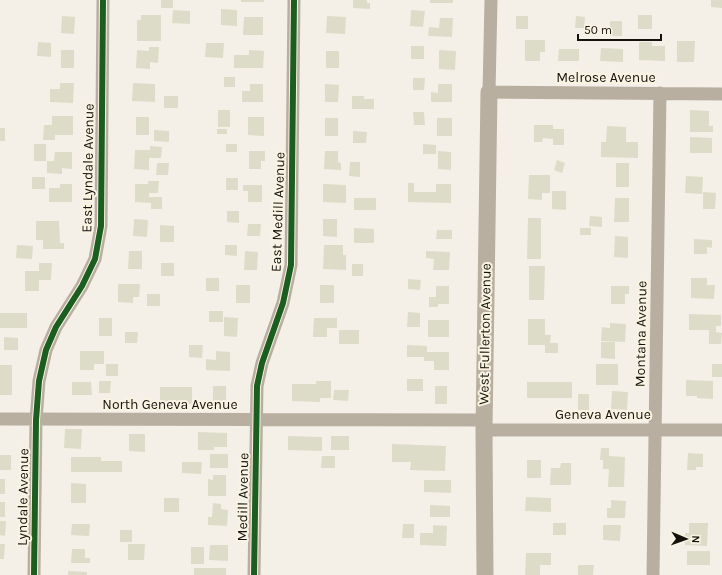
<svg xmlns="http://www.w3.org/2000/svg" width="722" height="575" font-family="Karla,sans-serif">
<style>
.building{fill:#dddcc8}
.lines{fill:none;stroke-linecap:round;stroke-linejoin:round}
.minor{stroke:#b9afa1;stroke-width:13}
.tertiary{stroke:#b9afa1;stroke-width:17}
.cycleway-casing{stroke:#f9f3e2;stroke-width:8}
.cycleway{stroke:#1b5e20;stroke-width:6}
.labels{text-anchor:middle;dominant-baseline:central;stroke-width:4;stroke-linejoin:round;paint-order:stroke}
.street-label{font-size:14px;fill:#14120d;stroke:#f9f3e2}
</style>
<rect width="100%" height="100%" fill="#f4f0e7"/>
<!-- building -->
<path class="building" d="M161,0H173V8H161Z
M241,0H264V2H241Z
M353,0H367V3H370V9L353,8Z
M430,0H453V3H430Z
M711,0H722V8L711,7Z
M221,9L237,10V26L221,25Z
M173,10L190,11V24L172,23Z
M411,10L425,11L423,27L410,26Z
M141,15H161V41H137V20H141Z
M638,15H652V29H638Z
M62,16L75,17L74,34L61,33Z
M327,16L346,17L345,34L326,33Z
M516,16H528V29H516Z
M576,16L585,17L584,28H575Z
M244,17H263V35H243Z
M440,18H453L452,37L428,36L429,27L439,28Z
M610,21H622V36H610Z
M525,40H545V52H540V61H525Z
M677,41H695L694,62H677Z
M38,42L51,43V57L37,56Z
M639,42H652V46H665V61L639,60Z
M206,43H224L223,58L205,57Z
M411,46H424V59H411Z
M149,47H159L158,63L150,62V69L136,68L137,50L149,51Z
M601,48L623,49V62L600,61Z
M559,49H579V61H558Z
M61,50H74V68H61Z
M249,50L264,51L263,68H234V55H249Z
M439,50L456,51L455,70L439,69Z
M326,51H339V68H326Z
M224,77H235V87H224Z
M413,78H425L424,90H413Z
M60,83H74L73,103L50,102V89H60Z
M133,83L155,84V102L132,101Z
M250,84H263V102H242V91H250Z
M325,84L339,85L338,102H325Z
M438,84H452V102H431V92L438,93Z
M164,96H178V108H164Z
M352,96H364V99H374V109H352Z
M218,110H230V127H218Z
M690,110L709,111V126H713V132H690Z
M413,112H424L425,125H414Z
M52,116H73V135H55V140H43L44,125H52Z
M136,117H149V135H136Z
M248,117H264V136L248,135Z
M325,118H338V136H325Z
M437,118H452V136H437Z
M534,125H553V129H564V145H553V139L543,138L542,142H534Z
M607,126L626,127V142H638V158L601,157V142H606Z
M0,128H5V141H0Z
M217,129H227V134H217Z
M154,130L169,131V142L154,141Z
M353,131L367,132L366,143H353Z
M690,137L712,138V153H690Z
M34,144H46V161H34Z
M226,144H237V152H226Z
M423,144L436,145V154H423Z
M150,146L162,147L161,158H149V170L134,169L135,150H150Z
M249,151H265V161H261V169H249Z
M325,151H338V162L341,163V170L324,169Z
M438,151L451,152V170L438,169Z
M55,152H72V169L62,168V174L47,173V161H54Z
M557,160L565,163L562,173L554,170Z
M350,162H360V177L349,176Z
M157,163H169L168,175H156Z
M616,163H629V187H616Z
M529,175H550V193H542V200L528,199Z
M686,176L703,177L702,194L685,193Z
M32,177H45V189H32Z
M226,178H238V190H226Z
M148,181H159L158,193H149V197H162V209H151V203L135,202V184H148Z
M408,183H414V192H436V184H451V203L408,202Z
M60,184H72V202H49V188H60Z
M323,184L346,185V203L323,202Z
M243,185H262V202H248V191H243Z
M552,191H566V210L552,209Z
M703,192L716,193L715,209H703Z
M354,198H376V210H354Z
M615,198H629V222H614Z
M227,211H239V223L227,222Z
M590,216L602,217V227L589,226Z
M528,218H541V259H527Z
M134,219L148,220L147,237L133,236Z
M323,219H337V237L323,236Z
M36,221H59L60,243H64V249H43V240H36Z
M248,224H261L260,236H247Z
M160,225L174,226V242H160Z
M354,228L374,229V243H354Z
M580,228H591V235H580Z
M437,230H452V239H436Z
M615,236L628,237V258L614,257Z
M694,239L712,240V248L707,247V254H694Z
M17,245L33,246L32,259L16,258Z
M225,245H237V256L225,255Z
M324,245H343V255H346V270L323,269Z
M129,251H142V269H128Z
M245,251L258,252L257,270H244Z
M426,251L450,252L449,270H433L434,259L426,258Z
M39,263H52L51,280H39V291H25V271H39Z
M161,263H174V276H161Z
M352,264H363V276H352Z
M529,266H545L544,300H529Z
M206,278H219V291H206Z
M691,278H707V285H715L714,299L691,298Z
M408,279L421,280L420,290L408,289Z
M118,284H140L139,297H133V303L118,302Z
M236,285H250V303H236Z
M320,285H334V303H320Z
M436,286H449V304H438V307H429V297H436Z
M611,286H629V294H625V304H611Z
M147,294H160V306H147Z
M209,311H223V322H209Z
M408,312L420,313V327H407Z
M0,313H27V328H0Z
M689,314L721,315V326H716V332L722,333L721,344H709V330H689Z
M224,317L238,318L237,337L224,336Z
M99,318H112V336H99Z
M314,318H337V328H327V337H313Z
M528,319H545V335H551L550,343H558V353H545V345H528Z
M428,320H449V337H428Z
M610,323L626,324L625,342L601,341L602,327L610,328Z
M339,330H359V344H339Z
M125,332H138L137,343H125Z
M4,337L18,338V350H4Z
M601,342H615V359L601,358Z
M189,345H203L202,358L189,357Z
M407,345L427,346V352H449V370H434V361H424V357H407Z
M80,351H104V364H94V370H80Z
M216,351L230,352V371L206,370V359L216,360Z
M106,364H118V376H106Z
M596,364H618V385H596Z
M712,364H722V377H712Z
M0,365H12V395H0Z
M407,379H423V391H407Z
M686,380L713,381V399L697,398V396H686Z
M99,381H111L110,393H99Z
M316,381H331V398H320V402L292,401V384H316Z
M72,382H91L92,395H72Z
M527,382H572V398H527Z
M213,386H226V404H213Z
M435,386H447V404H435Z
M160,387H192V404H160Z
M334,390H349L348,401L333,400Z
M612,391L628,392L627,410L611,409Z
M578,394H589V410H578Z
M65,429H82L81,449L64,448Z
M198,432L227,433V447H214V450H198Z
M129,434H145V452L129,451Z
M288,436L322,437V451L288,450Z
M331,436H349V450H331Z
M392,444L446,446L445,471L410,470L411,462H392Z
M601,448H609V456L625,457L624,487H608L609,469H603V460H600Z
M688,453L703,454V467H696V470H687Z
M210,454H228V468H210Z
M0,455H11V470H0Z
M322,456H335V468H321Z
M71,457H101V461H122V472H71Z
M527,460H541V478H527Z
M182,462H202L201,474L182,473Z
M561,463H571V485H550L551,468H560Z
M213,475H226V496H208V479L213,480Z
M0,479H5V494H0Z
M424,480H451V493L424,492Z
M71,483L86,484V503H71Z
M526,497L551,498V512L525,511Z
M164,498H179V512H164Z
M611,500L626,501L625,518H607V508H611Z
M0,502H5V517H0Z
M213,503L221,504V509L228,510L227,526L208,525V517H212Z
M430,505L450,506V517H430Z
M0,521H6L5,536L0,535Z
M553,523H566V535H553Z
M689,523H708L707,546L685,545V533H689Z
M72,524H90L89,536L71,535Z
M403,524H414V538H402Z
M433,525L447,526L446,546L420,545V533H433Z
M603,525H621L620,541L603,540Z
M120,530H132V542H120Z
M0,544H5L4,559H0Z
M128,544H145L144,560H128Z
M210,545H228V561L209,560Z
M191,547H204V564H191Z
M72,549H85V558H90V563H71Z
M687,551H710V565H687Z
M526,553H551V565H540V575H525Z
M578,565H594L593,575H578Z
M194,568H226V575H194Z
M68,571L87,572V575H68Z"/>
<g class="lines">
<!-- minor -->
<path class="minor" d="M491,0L489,92L722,94
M0,419L484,420
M484,430H722
M34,575L36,420L39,381L46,350L56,327L82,286L95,259L101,226L103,0
M254,575L257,386L262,363L283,303L291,265L294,0
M653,575L660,93"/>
<!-- tertiary -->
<path class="tertiary" d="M485,575L484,430L489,92"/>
<!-- cycleway casing -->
<g class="cycleway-casing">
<path id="cycleway" d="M34,575L36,420L39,381L46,350L56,327L82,286L95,259L101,226L103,0
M254,575L257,386L262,363L283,303L291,265L294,0"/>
</g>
<!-- cycleway -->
<use href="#cycleway" class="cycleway"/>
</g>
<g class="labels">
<!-- street labels -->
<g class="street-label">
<text x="606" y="77">Melrose Avenue</text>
<text transform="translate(88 168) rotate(-89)">East Lyndale Avenue</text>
<text transform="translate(278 212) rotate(-88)">East Medill Avenue</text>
<text transform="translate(485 334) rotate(-89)">West Fullerton Avenue</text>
<text transform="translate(641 334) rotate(-89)">Montana Avenue</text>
<text x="170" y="404">North Geneva Avenue</text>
<text x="603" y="414">Geneva Avenue</text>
<text transform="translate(23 497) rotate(-89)">Lyndale Avenue</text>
<text transform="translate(243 497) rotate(-89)">Medill Avenue</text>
</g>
</g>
<!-- north arrow -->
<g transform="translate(686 539) rotate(92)" stroke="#f9f3e2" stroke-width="3" paint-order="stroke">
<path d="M0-3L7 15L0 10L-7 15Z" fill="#14120d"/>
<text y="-6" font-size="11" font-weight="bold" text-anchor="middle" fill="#14120d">N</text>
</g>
<!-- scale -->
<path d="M578 34v6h83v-6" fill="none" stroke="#14120d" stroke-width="2"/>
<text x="584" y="34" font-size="12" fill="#14120d" stroke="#f9f3e2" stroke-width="3" paint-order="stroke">50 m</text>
</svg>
